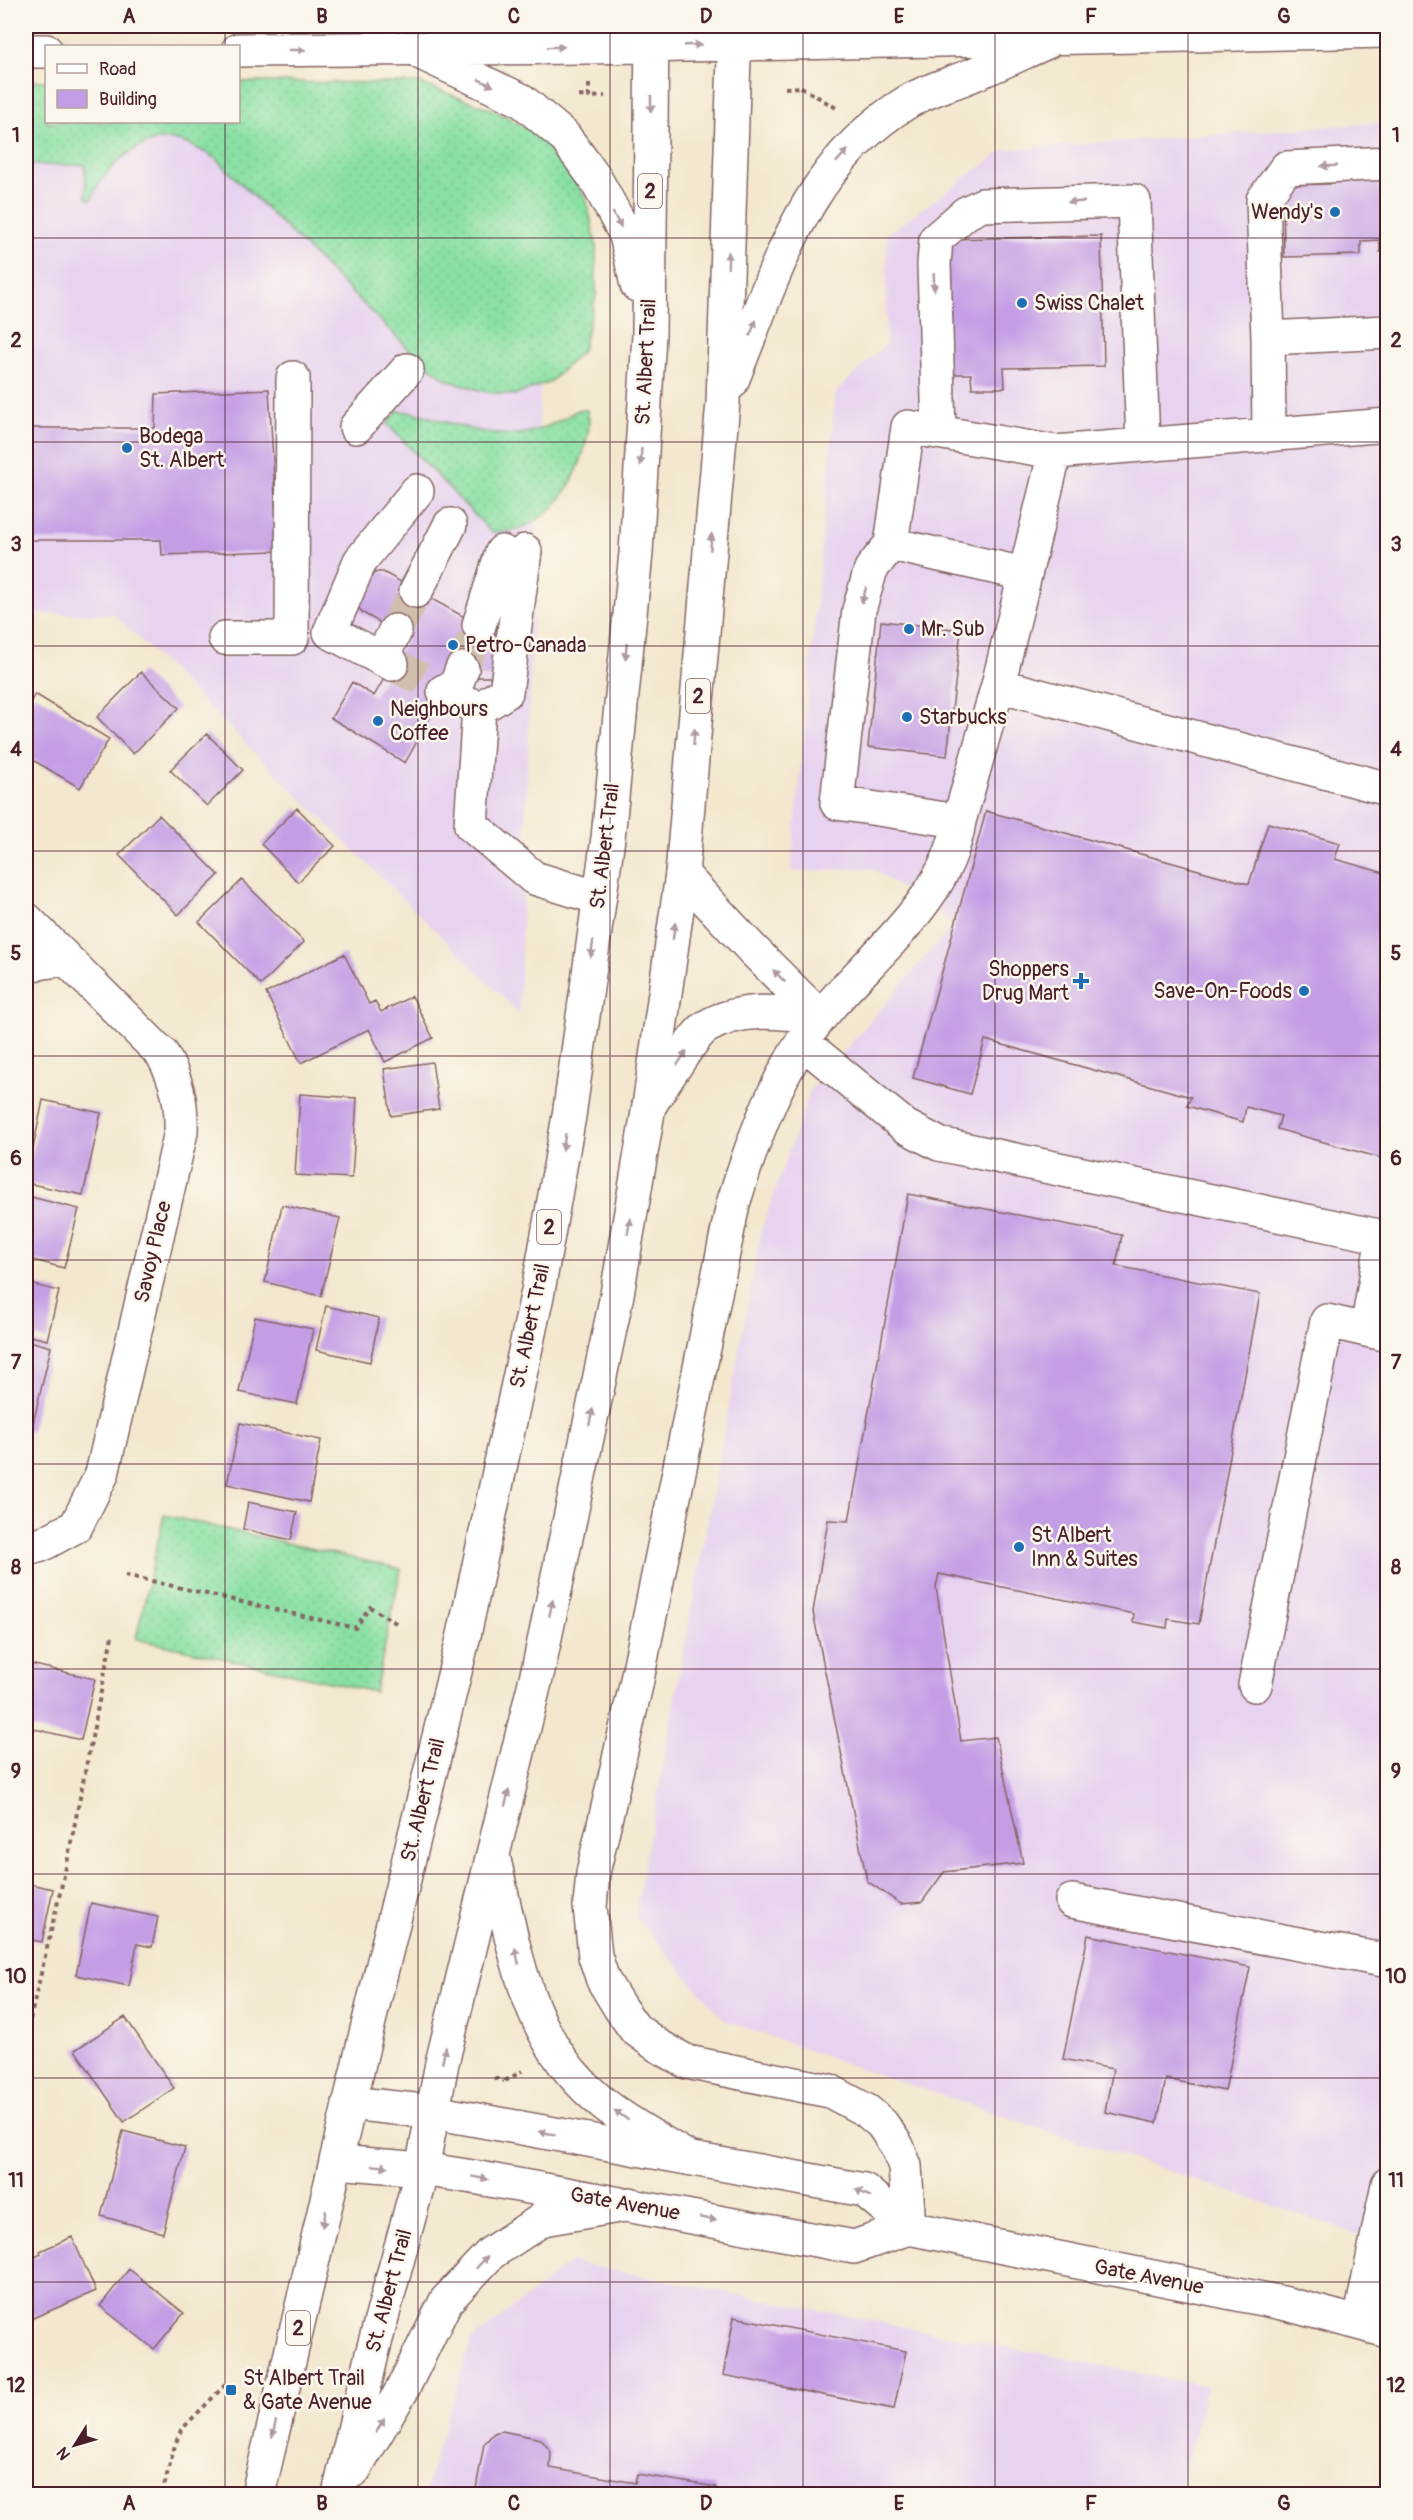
<svg xmlns="http://www.w3.org/2000/svg" width="1413" height="2520" font-family="Pangolin,sans-serif">
<style>
.built{fill:#e7d2ef}
.grass{fill:url(#grass-dots);stroke:#6a8068;stroke-width:1.5}
.building{fill:#c49ee5}
.lines{fill:none;stroke-linecap:round;stroke-linejoin:round}
.minor-tunnel{stroke:#d1bfad;stroke-width:33;stroke-dasharray:33 16;stroke-linecap:butt}
.minor-casing{stroke:#856564;stroke-width:36}
.major-casing{stroke:#856564;stroke-width:36}
.path{stroke:#856564;stroke-width:4;stroke-dasharray:4.5 4.5;stroke-linecap:butt}
.minor{stroke:#fff;stroke-width:33}
.major{stroke:#fff;stroke-width:33}
.oneway{fill:#ae9aa0}
.grid{fill:none;stroke:#4a1f2b;stroke-width:1.5;stroke-opacity:0.55}
.poi-dot{fill:#1f6fb2;stroke:#fbf7ec;stroke-width:2}
.labels{text-anchor:middle;dominant-baseline:central;stroke-width:5;stroke-linejoin:round;paint-order:stroke}
.shield{fill:#fbf7ec;stroke:#7f6065;stroke-width:1.5}
.shield-label{font-size:20px;font-weight:bold;fill:#4a1f2b}
.poi-label{font-size:21px;fill:#4a1f2b;stroke:#fbf7ec;text-anchor:start}
.street-label{font-size:21px;fill:#4a1f2b;stroke:#fbf7ec}
.neatline{fill:none;stroke:#4a1f2b;stroke-width:2}
.grid-label{font-size:20px;text-anchor:middle;font-weight:bold;fill:#4a1f2b}
</style>
<defs>
<pattern id="grass-dots" width="8" height="8" patternUnits="userSpaceOnUse" patternTransform="scale(1.5)"><rect width="8" height="8" fill="#89e0a4"/><path d="M2 2h.1M6 6h.1" fill="none" stroke="#78c08d" stroke-width="1.8" stroke-linecap="round"/></pattern>
</defs>
<rect width="100%" height="100%" fill="#fbf7ec"/>
<filter id="ink" filterUnits="userSpaceOnUse"><feTurbulence type="fractalNoise" baseFrequency=".0167" numOctaves="2"/><feDisplacementMap in="SourceGraphic" scale="12" xChannelSelector="R" yChannelSelector="G"/><feConvolveMatrix kernelMatrix="1 2 1 2 8 2 1 2 1" color-interpolation-filters="sRGB"/></filter>
<filter id="wash" filterUnits="userSpaceOnUse"><feTurbulence type="fractalNoise" baseFrequency=".008" numOctaves="4" result="noise"/><feDisplacementMap in="SourceGraphic" scale="24" xChannelSelector="R" yChannelSelector="G"/><feGaussianBlur stdDeviation="1.35" result="paint"/><feColorMatrix in="noise" values="0 0 0 0 0 0 0 0 0 0 0 0 0 0 0 0 0 1.4 0 .05"/><feComposite in="paint" operator="in"/></filter>
<g filter="url(#wash)">
<rect width="100%" height="100%" fill="#f3e7ce"/>
<!-- built -->
<path class="built" d="M26,113L46,122H238L543,300L519,1013L114,614H26Z
M1387,122V2244L847,2064L724,2020L635,1916L761,1231L810,1091L955,923L871,868L791,872L836,392L886,344L887,234L1004,150Z
M571,2262L1207,2386L1178,2494H424L471,2341Z"/>
<!-- grass -->
<path class="grass" d="M26,81H46V122H238L239,82L419,83L496,111L532,131L562,158L586,198L596,244V296L582,351L550,382L514,395L486,392L447,380L415,355L215,158C201,150 187,142 172,140C137,137 102,170 91,200L86,197L85,165H26Z
M578,410H587C591,422 588,434 585,446C574,491 541,535 491,532L387,424L397,411C414,411 430,417 446,422C503,439 526,442 578,410Z
M164,1515L401,1569L375,1692L136,1639Z"/>
<g id="blocks">
<!-- building -->
<path class="building" d="M1388,170V252H1380V240L1361,241V255L1284,257L1283,185L1330,184V171Z
M1101,236L1104,366L1004,368L1005,388H972L971,374H942L939,239Z
M269,389L278,551L162,555L161,540H26V428H155L156,394Z
M378,572H383L497,635L502,642L498,672L491,677H476L458,667L405,763L331,718L352,682L374,696L407,638L363,613L357,606L368,575Z
M881,621L961,630L947,756L868,747Z
M141,672L179,708L133,754L97,717Z
M35,694L109,739L80,788L26,756V710Z
M207,734L243,770L207,806L170,770Z
M297,808L335,846L298,882L261,844Z
M986,811L1249,884L1268,823L1340,843L1335,859L1388,874V1160L1277,1129L1281,1116L1246,1107L1243,1122L1187,1106L1191,1097L985,1040L970,1094L913,1078Z
M159,815L219,875L178,915L119,855Z
M242,880L304,942L261,985L199,922Z
M344,954L369,1004L375,1001L381,1012L412,996L433,1038L385,1062L369,1029L301,1063L266,993Z
M432,1062L439,1109L391,1116L384,1069Z
M300,1094L357,1098L352,1178L295,1175Z
M43,1100L101,1113L83,1195L26,1183Z
M908,1194L1122,1235L1116,1266L1260,1294L1199,1624L1168,1619L1167,1628L1133,1622L1134,1614L939,1574L936,1587L961,1741L996,1737L1023,1863L944,1872L922,1902L901,1904L867,1881L813,1612L828,1520L849,1521Z
M27,1196L79,1209L64,1268L26,1258Z
M282,1205L340,1218L321,1296L265,1282Z
M26,1283L59,1291L47,1340L26,1335Z
M326,1306L379,1318L370,1362L316,1350Z
M255,1317L313,1329L297,1404L239,1392Z
M26,1340L51,1347L31,1432L26,1430Z
M240,1423L321,1440L309,1502L227,1484Z
M248,1502L297,1512L291,1540L243,1529Z
M26,1663L95,1679L81,1740L26,1727Z
M26,1883L53,1889L42,1942L26,1939Z
M91,1903L158,1917L152,1947L137,1944L129,1986L76,1975Z
M1088,1935L1250,1967L1225,2091L1166,2079L1157,2123L1105,2112L1113,2069L1063,2059Z
M125,2017L174,2088L124,2122L75,2050Z
M123,2131L185,2147L163,2233L101,2216Z
M72,2237L96,2291L26,2321V2261L41,2254L40,2251Z
M129,2269L184,2313L154,2349L100,2306Z
M734,2317L906,2351L894,2409L723,2375Z
M502,2431L541,2439L551,2452L550,2468L635,2483L637,2474L716,2487L715,2494H475L484,2444L494,2433Z"/>
</g>
</g>
<g filter="url(#ink)">
<use href="#blocks" fill-opacity="0" stroke="#856564" stroke-width="1.5"/>
<g class="lines">
<!-- minor-tunnel -->
<path class="minor-tunnel" d="M395,631L416,591
M392,664L444,691
M462,669L479,625"/>
<!-- minor casing -->
<g class="minor-casing">
<path id="minor" d="M1268,338L1263,200L1286,168L1388,163
M356,427L407,370
M939,432L934,264L936,239L966,213L982,205L1134,201L1143,444
M1269,435L1268,338L1388,332
M891,544L1024,574
M525,551L506,692L479,709L471,825L534,878L599,898
M416,591L450,525
M479,625L502,552
M225,638H292L293,378
M381,659L395,631
M392,664L330,632L360,561L417,491
M998,685L1388,789
M444,691L479,709
M452,696L462,669
M959,821L837,803L859,610L871,569L891,544L908,427L1055,452
M682,874L753,950L820,1017
M26,919L162,1054C177,1080 182,1102 181,1132L102,1474L76,1526L41,1545L26,1549
M26,965L63,959
M802,1042L905,1126L939,1144L1388,1238
M649,1106C660,1090 693,1035 706,1027C741,1006 783,1012 820,1017
M1367,1330L1383,1237
M1255,1685L1327,1321L1388,1335
M1072,1901L1388,1961
M349,2103L433,2112L864,2190L909,2228L1287,2304L1388,2331
M337,2162L422,2169L479,2178L854,2247L909,2228
M909,2228L905,2166L897,2146L882,2124L867,2111L830,2091L687,2062L657,2045L635,2029L620,2008L603,1980L595,1956L590,1906L593,1873L636,1685L733,1204C750,1149 771,1090 803,1041C850,969 947,910 959,821L998,685L1055,452L1388,425
M1360,2322L1388,2184"/>
</g>
<!-- major casing -->
<g class="major-casing">
<path id="major" d="M238,50L588,47L1388,31
M26,51H46
M421,53L521,100L564,136L595,178L626,235L637,285
M731,383C775,276 803,164 909,101C929,89 951,84 972,75C997,65 1022,53 1047,42
M494,1860C512,1936 523,2022 579,2081C608,2113 651,2135 688,2158
M354,2470L401,2392L446,2301L491,2253L543,2219L630,2204
M258,2494L363,2046L464,1635L538,1291L569,1116L608,838L636,553L649,335L652,26
M339,2494L372,2354L422,2169L442,2063L539,1666L616,1300L649,1106L682,874L723,402L735,26"/>
</g>
<!-- path -->
<path class="path" d="M589,84V97L605,96
M801,87L836,108
M785,88L801,87
M579,96L589,97
M125,1575L355,1628L370,1607L399,1625
M26,2037L67,1863L112,1636
M494,2078L504,2081
M505,2081L522,2071
M162,2494L175,2445L181,2430L228,2382"/>
<!-- minor -->
<use href="#minor" class="minor"/>
<!-- major -->
<use href="#major" class="major"/>
</g>
<!-- one-way arrows -->
<defs><path id="oneway-solid" d="M-6-.8H1V-3.2L6.5 0L1 3.2V.8H-6Z" transform="scale(1.5)"/></defs>
<g class="oneway">
<use href="#oneway-solid" transform="translate(693 45) rotate(-2)"/>
<use href="#oneway-solid" transform="translate(556 47) rotate(-1)"/>
<use href="#oneway-solid" transform="translate(297 50)"/>
<use href="#oneway-solid" transform="translate(486 83) rotate(25)"/>
<use href="#oneway-solid" transform="translate(651 104) rotate(90)"/>
<use href="#oneway-solid" transform="translate(842 156) rotate(-47)"/>
<use href="#oneway-solid" transform="translate(1329 166) rotate(177)"/>
<use href="#oneway-solid" transform="translate(1076 202) rotate(178)"/>
<use href="#oneway-solid" transform="translate(617 220) rotate(62)"/>
<use href="#oneway-solid" transform="translate(728 260) rotate(-88)"/>
<use href="#oneway-solid" transform="translate(934 282) rotate(88)"/>
<use href="#oneway-solid" transform="translate(753 328) rotate(-68)"/>
<use href="#oneway-solid" transform="translate(641 457) rotate(93)"/>
<use href="#oneway-solid" transform="translate(711 542) rotate(-85)"/>
<use href="#oneway-solid" transform="translate(864 595) rotate(106)"/>
<use href="#oneway-solid" transform="translate(626 651) rotate(96)"/>
<use href="#oneway-solid" transform="translate(694 737) rotate(-85)"/>
<use href="#oneway-solid" transform="translate(674 931) rotate(-82)"/>
<use href="#oneway-solid" transform="translate(592 949) rotate(98)"/>
<use href="#oneway-solid" transform="translate(779 976) rotate(-135)"/>
<use href="#oneway-solid" transform="translate(682 1058) rotate(-55)"/>
<use href="#oneway-solid" transform="translate(564 1142) rotate(100)"/>
<use href="#oneway-solid" transform="translate(629 1226) rotate(-80)"/>
<use href="#oneway-solid" transform="translate(591 1417) rotate(-78)"/>
<use href="#oneway-solid" transform="translate(551 1608) rotate(-78)"/>
<use href="#oneway-solid" transform="translate(507 1798) rotate(-76)"/>
<use href="#oneway-solid" transform="translate(517 1956) rotate(-103)"/>
<use href="#oneway-solid" transform="translate(444 2055) rotate(-77)"/>
<use href="#oneway-solid" transform="translate(621 2115) rotate(-145)"/>
<use href="#oneway-solid" transform="translate(547 2133) rotate(-170)"/>
<use href="#oneway-solid" transform="translate(380 2166) rotate(4)"/>
<use href="#oneway-solid" transform="translate(480 2178) rotate(10)"/>
<use href="#oneway-solid" transform="translate(863 2193) rotate(-154)"/>
<use href="#oneway-solid" transform="translate(324 2219) rotate(103)"/>
<use href="#oneway-solid" transform="translate(708 2219) rotate(11)"/>
<use href="#oneway-solid" transform="translate(482 2262) rotate(-47)"/>
<use href="#oneway-solid" transform="translate(380 2426) rotate(-59)"/>
<use href="#oneway-solid" transform="translate(274 2429) rotate(103)"/>
</g>
</g>
<!-- grid -->
<path class="grid" d="M225,26V46M418,26V2494M610,26V2494M803,26V2494M995,26V2494M1188,26V2494M225,122V2494M26,238H1388M26,442H1388M26,646H1388M26,851H1388M26,1056H1388M26,1260H1388M26,1464H1388M26,1669H1388M26,1874H1388M26,2078H1388M26,2282H1388"/>
<!-- markers -->
<g class="poi-dot">
<circle cx="1335" cy="212" r="6"/>
<circle cx="1022" cy="303" r="6"/>
<circle cx="127" cy="448" r="6"/>
<circle cx="909" cy="629" r="6"/>
<circle cx="453" cy="645" r="6"/>
<circle cx="907" cy="717" r="6"/>
<circle cx="378" cy="721" r="6"/>
<path d="M1078 972h6v6h6v6h-6v6h-6v-6h-6v-6h6z"/>
<circle cx="1304" cy="991" r="6"/>
<circle cx="1019" cy="1547" r="6"/>
<rect x="225" y="2384" width="12" height="12" rx="3"/>
</g>
<g class="labels">
<!-- shield labels -->
<g class="shield">
<rect x="638" y="174" width="24" height="34" rx="4.5"/>
<rect x="686" y="679" width="24" height="34" rx="4.5"/>
<rect x="537" y="1210" width="24" height="34" rx="4.5"/>
<rect x="286" y="2311" width="24" height="34" rx="4.5"/>
</g>
<g class="shield-label">
<text x="650" y="191">2</text>
<text x="698" y="696">2</text>
<text x="549" y="1227">2</text>
<text x="298" y="2328">2</text>
</g>
<!-- poi labels -->
<g class="poi-label">
<text x="1323" y="212" text-anchor="end">Wendy's</text>
<text x="1034" y="303">Swiss Chalet</text>
<text x="139" y="436">Bodega<tspan x="139" dy="24">St. Albert</tspan></text>
<text x="921" y="629">Mr. Sub</text>
<text x="465" y="645">Petro-Canada</text>
<text x="390" y="709">Neighbours<tspan x="390" dy="24">Coffee</tspan></text>
<text x="919" y="717">Starbucks</text>
<text x="1069" y="969" text-anchor="end">Shoppers<tspan x="1069" dy="24">Drug Mart</tspan></text>
<text x="1292" y="991" text-anchor="end">Save-On-Foods</text>
<text x="1031" y="1535">St Albert<tspan x="1031" dy="24">Inn &amp; Suites</tspan></text>
<text x="243" y="2378">St Albert Trail<tspan x="243" dy="24">&amp; Gate Avenue</tspan></text>
</g>
<!-- street labels -->
<g class="street-label">
<text transform="translate(646 362) rotate(-87)">St. Albert Trail</text>
<text transform="translate(605 846) rotate(-83)">St. Albert Trail</text>
<text transform="translate(153 1252) rotate(-77)">Savoy Place</text>
<text transform="translate(530 1326) rotate(-78)">St. Albert Trail</text>
<text transform="translate(423 1800) rotate(-76)">St. Albert Trail</text>
<text transform="translate(625 2204) rotate(10)">Gate Avenue</text>
<text transform="translate(1149 2277) rotate(11)">Gate Avenue</text>
<text transform="translate(389 2291) rotate(-75)">St. Albert Trail</text>
</g>
</g>
<!-- margin -->
<rect width="1413" height="2520" fill="none" stroke="#fbf7ec" stroke-width="66"/>
<!-- legend -->
<rect x="45" y="45" width="195" height="78" fill="#fbf7ec" stroke="#b4a19f" stroke-width="1.5"/>
<rect x="57" y="64" width="30" height="9" fill="#ffffff" stroke="#b4a19f" stroke-width="1.5"/>
<text x="99" y="75" font-size="18" fill="#4a1f2b">Road</text>
<rect x="57" y="90" width="30" height="18" fill="#c49ee5" stroke="#b4a19f" stroke-width="1.5"/>
<text x="99" y="105" font-size="18" fill="#4a1f2b">Building</text>
<!-- north arrow -->
<g transform="translate(75 2445) rotate(233)" stroke="#fbf7ec" stroke-width="4.5" paint-order="stroke">
<path d="M0-4.5L10 22L0 15L-10 22Z" fill="#4a1f2b"/>
<text y="-9" font-size="16" font-weight="bold" text-anchor="middle" fill="#4a1f2b">N</text>
</g>
<rect x="33" y="33" width="1347" height="2454" class="neatline"/>
<g class="grid-label">
<text x="129" y="23">A</text>
<text x="322" y="23">B</text>
<text x="514" y="23">C</text>
<text x="706" y="23">D</text>
<text x="899" y="23">E</text>
<text x="1091" y="23">F</text>
<text x="1284" y="23">G</text>
<text x="16" y="142">1</text>
<text x="1396" y="142">1</text>
<text x="16" y="347">2</text>
<text x="1396" y="347">2</text>
<text x="16" y="551">3</text>
<text x="1396" y="551">3</text>
<text x="16" y="756">4</text>
<text x="1396" y="756">4</text>
<text x="16" y="960">5</text>
<text x="1396" y="960">5</text>
<text x="16" y="1165">6</text>
<text x="1396" y="1165">6</text>
<text x="16" y="1369">7</text>
<text x="1396" y="1369">7</text>
<text x="16" y="1574">8</text>
<text x="1396" y="1574">8</text>
<text x="16" y="1778">9</text>
<text x="1396" y="1778">9</text>
<text x="16" y="1983">10</text>
<text x="1396" y="1983">10</text>
<text x="16" y="2187">11</text>
<text x="1396" y="2187">11</text>
<text x="16" y="2392">12</text>
<text x="1396" y="2392">12</text>
<text x="129" y="2510">A</text>
<text x="322" y="2510">B</text>
<text x="514" y="2510">C</text>
<text x="706" y="2510">D</text>
<text x="899" y="2510">E</text>
<text x="1091" y="2510">F</text>
<text x="1284" y="2510">G</text>
</g>
</svg>
